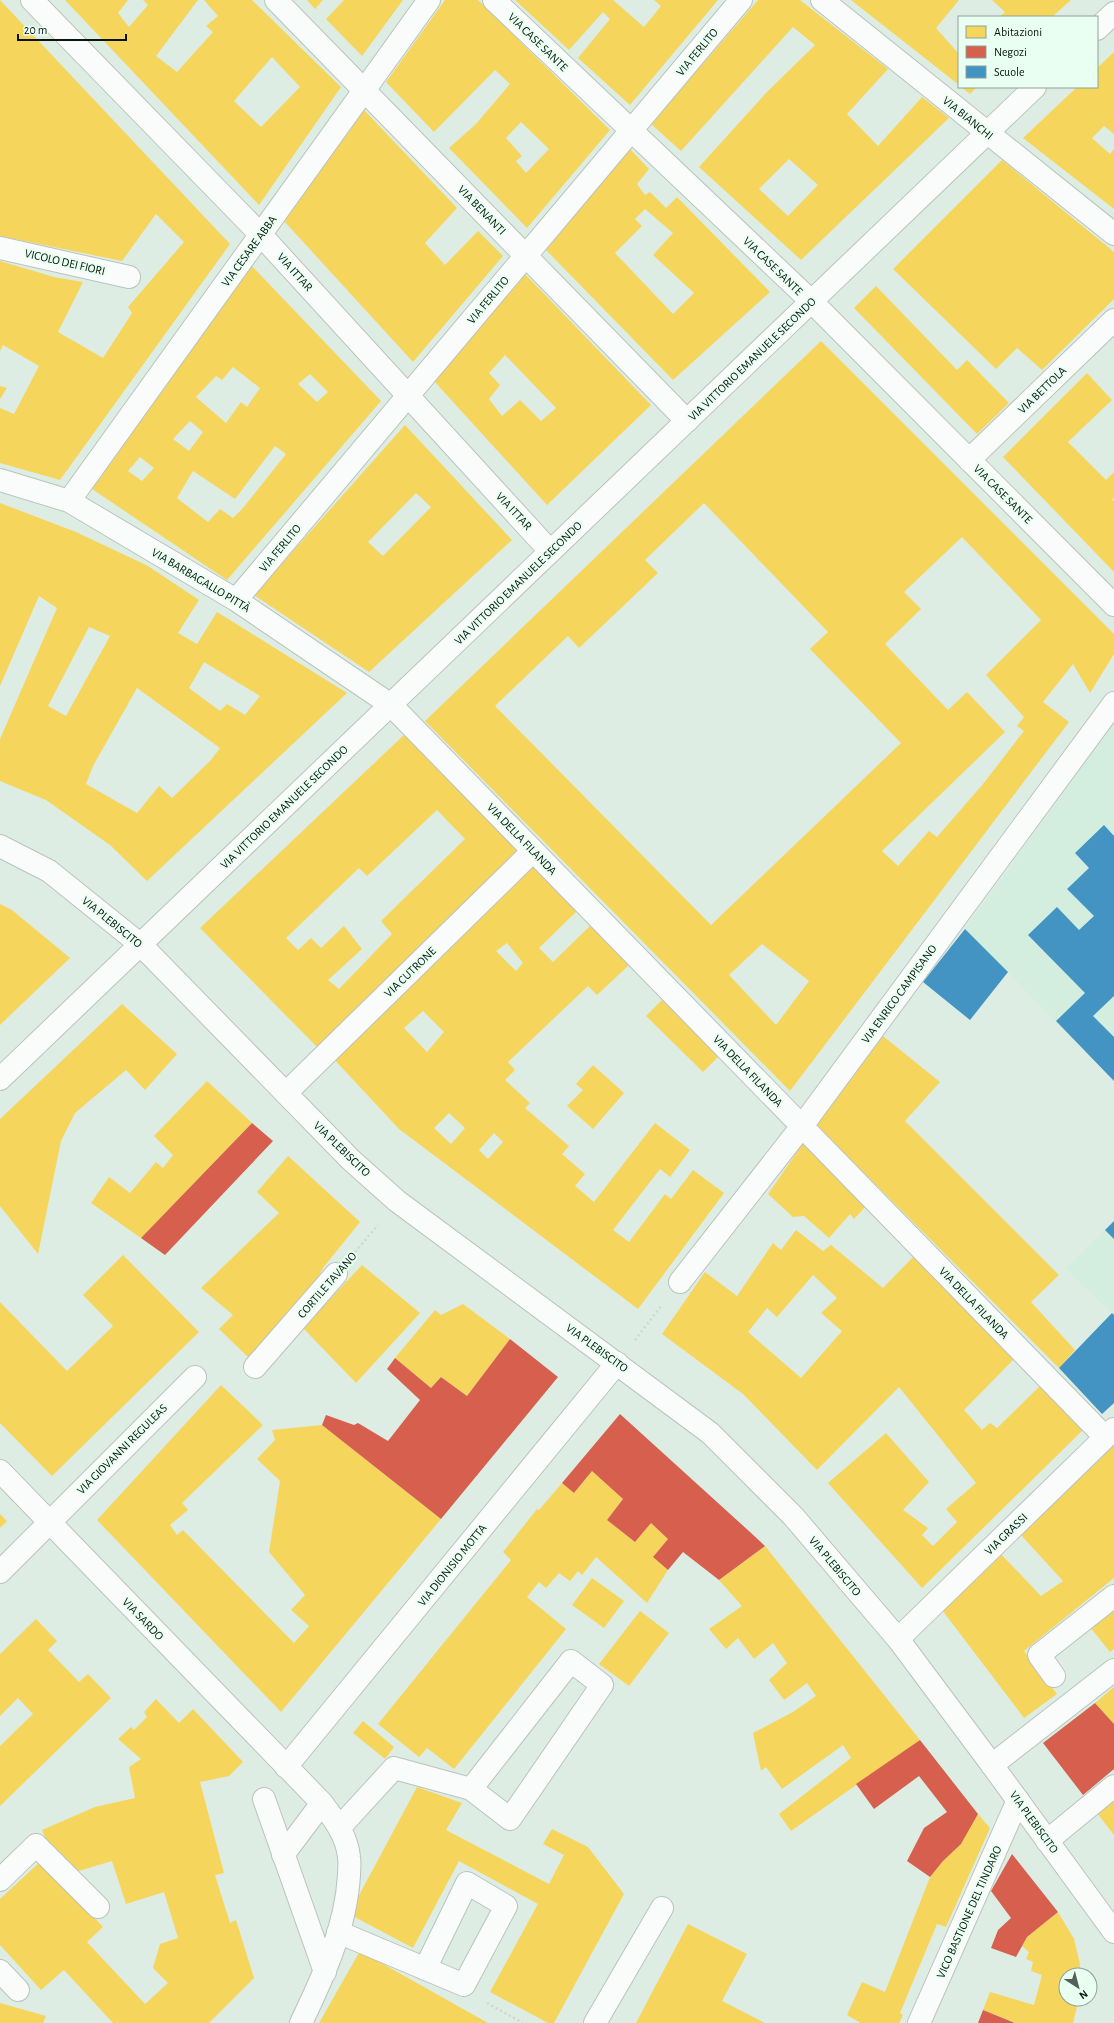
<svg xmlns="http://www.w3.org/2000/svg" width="1114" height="2023" font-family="'Alegreya Sans',sans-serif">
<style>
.built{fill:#d3eede}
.homes{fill:#f6d55c;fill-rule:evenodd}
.shops{fill:#d6604d}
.schools{fill:#4393c3}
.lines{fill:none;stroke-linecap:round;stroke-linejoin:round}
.minor-casing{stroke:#b8c4be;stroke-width:24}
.major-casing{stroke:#b8c4be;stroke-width:24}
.path{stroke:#d1d5d3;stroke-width:2.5;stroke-dasharray:2 3;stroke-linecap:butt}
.minor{stroke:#fafcfb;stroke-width:22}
.major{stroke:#fafcfb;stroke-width:22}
.labels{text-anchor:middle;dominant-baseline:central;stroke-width:4;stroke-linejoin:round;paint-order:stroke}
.street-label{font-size:12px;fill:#0b150f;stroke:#e8fff2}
</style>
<rect width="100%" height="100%" fill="#ddede4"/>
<!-- built -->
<path class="built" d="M1114,723V1081L965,929Z
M1114,1221V1315L1066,1269Z"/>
<!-- homes -->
<path class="homes" d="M0,0L230,244L60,480L0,463V408L14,414L39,366L3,345L0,351V261L54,277L83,282L58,332L103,358L132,313L128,307L184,242L156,214L122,261L0,236Z
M65,0H128L118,13L129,27L148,5L143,0H198L156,56L177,72L213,32L206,26L218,16L204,0H252L341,87L259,205ZM272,57L300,87L261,127L234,101Z
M307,0H323L315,9Z
M344,0H403L362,56L326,19Z
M445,0H478L610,130L527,228L449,148L476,124L510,84L495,70L434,132L386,82ZM521,122L549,149L526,173L516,161L522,156L506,138Z
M515,0H613L644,27L661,6L654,0H718L630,105L578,58L610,19L603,12L569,50Z
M758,0H800L888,69L847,114L878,146L922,97L949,118L801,260L699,167L766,93L815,45L793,27L681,151L651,124ZM789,159L818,185L788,216L759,189Z
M851,0H959L936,28L959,54V85Z
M992,0H1071L1052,17H999L1005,12Z
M1114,52V134L1104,126L1092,138L1110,154L1114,149V209L1023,138L1077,87H1097V68Z
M961,87H977L970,94Z
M364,110L457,208L425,243L445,265L478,231L503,256L413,362L284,221Z
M630,149L649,169L637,184L645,195L650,192L666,208L677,197L770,292L673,380L546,250ZM645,209L673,233L653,255L694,293L673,314L615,253L642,226L635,219Z
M1002,160L1114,252V299L1042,370L1017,348L996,369L893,269Z
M251,265L381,401L227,580L92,489ZM233,367L260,388L247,407L241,402L226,423L196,397L216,376L222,380ZM310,374L328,392L317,402L298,384ZM190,421L203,432L189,451L173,439ZM275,446L286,454L243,508L233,518L220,509L208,522L177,498L193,471L235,499ZM140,457L154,468L142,481L128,471Z
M525,274L651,405L547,505L434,381ZM505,355L556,408L541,421L520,400L502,416L489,399L500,385L489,373Z
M876,286L957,370L967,360L1009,403L977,434L854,308Z
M821,341L1114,634V654L1090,693L1073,664L1043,702L1069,722L790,1091L425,721ZM704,503L828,632L810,649L901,743L711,925L495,706L568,636L579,648L658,573L645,560ZM962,537L1041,620L986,675L1024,717L1017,726L1024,731L983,784L937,837L929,831L898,866L882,851L1005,732L967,692L948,710L885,644L921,609L904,592ZM762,944L809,981L776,1025L729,975Z
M1087,373L1112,400L1068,442L1106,480L1114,472V498L1112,500L1114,501V572L1003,457Z
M0,386L7,388L0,399Z
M405,425L512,540L369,672L254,595ZM416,493L431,507L383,556L368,542Z
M0,503L76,532L148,566L199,600L178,633L197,644L217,612L347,693L147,881L110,845L46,800L0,781V739L57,608L39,596L0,686ZM89,627L110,636L66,716L48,706ZM204,662L260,696L245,715L227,704L220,711L189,688ZM137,688L220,748L211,760L172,798L159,786L137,813L86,784L93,766Z
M405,734L522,851L318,1048L200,928ZM437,810L465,839L381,921L392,934L339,989L328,980L362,949L344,926L321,948L311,938L298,950L286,938L359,868L367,876Z
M531,864L577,911L539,948L553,962L591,925L629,965L597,995L588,986L508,1062L515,1070L505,1080L530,1103L525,1108L569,1146L562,1154L585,1174L575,1186L594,1202L655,1123L690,1150L670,1177L660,1169L613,1230L629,1242L665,1194L671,1199L693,1170L724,1193L638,1309L399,1129L331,1056ZM507,943L523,963L516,971L496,951ZM423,1011L444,1032L427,1052L404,1028ZM449,1113L465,1128L451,1144L434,1128ZM494,1133L503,1142L488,1159L479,1150Z
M0,904L12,910L70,958L0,1025Z
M662,1000L719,1056L703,1072L646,1016Z
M122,1004L177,1054L145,1090L126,1070L75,1113L61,1141L38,1254L0,1206V1119Z
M883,1036L940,1082L905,1121L1059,1275L1031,1302L1075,1350L1059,1368L816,1125Z
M593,1065L624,1093L593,1129L567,1106L583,1090L576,1084Z
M207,1081L252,1123L141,1238L91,1203L109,1177L130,1193L156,1162L163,1168L173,1155L154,1136Z
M804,1142L867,1205L854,1219L850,1214L829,1238L804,1216L793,1217L768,1194Z
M288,1156L360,1222L323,1268L311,1291L249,1358L219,1329L233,1315L201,1288L279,1213L257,1192Z
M796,1230L823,1251L831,1245L883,1288L915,1255L1015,1358L964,1410L982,1430L990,1423L997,1428L1043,1383L1085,1428L922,1588L828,1483L886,1433L929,1482L903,1510L928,1528L922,1535L933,1546L957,1522L946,1509L976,1483L899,1387L817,1470L743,1394L662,1334L705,1272L737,1296L773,1243L781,1250ZM813,1275L837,1298L821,1313L842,1331L801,1378L748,1332L767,1308L777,1317Z
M123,1255L199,1332L52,1476L0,1423V1302L67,1371L113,1326L83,1295Z
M362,1265L420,1313L356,1383L303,1328Z
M463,1304L510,1339L467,1396L441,1377L431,1388L395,1358L435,1310L441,1315Z
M221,1385L263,1425L182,1503L188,1510L170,1525L177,1535L183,1530L294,1643L309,1626L291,1610L305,1595L269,1552L280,1481L257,1459L275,1440L272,1430L322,1425L441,1519L281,1712L97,1520Z
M1114,1443V1578L1024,1651L1057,1694L1024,1718L942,1610L1000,1553L1041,1596L1063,1581L1020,1534Z
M592,1471L623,1499L607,1520L635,1542L651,1523L668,1539L653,1557L668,1570L647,1603L596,1557L582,1575L578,1571L570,1581L559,1573L546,1588L539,1582L527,1597L566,1629L454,1769L427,1748L419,1757L378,1724L511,1560L503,1552L537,1509L539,1510L562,1483L574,1493Z
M0,1514L7,1521L0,1528Z
M765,1546L920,1740L791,1831L779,1814L851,1758L843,1745L782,1789L766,1767L761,1771L753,1733L793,1712L816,1696L807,1683L784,1700L769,1680L787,1663L773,1643L754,1659L738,1638L726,1649L709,1629L742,1606L719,1580Z
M592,1578L624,1601L604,1628L572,1605Z
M1114,1609V1649L1110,1652L1090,1627Z
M640,1611L669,1633L629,1686L599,1664Z
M36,1619L57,1641L48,1650L79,1682L88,1674L111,1698L0,1806V1746L33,1714L18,1698L0,1716V1654Z
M1114,1687V1724L1095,1703Z
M156,1699L179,1723L193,1709L243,1762L229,1776L200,1782L224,1873L215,1875L230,1923L236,1920L254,1978L209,2023H113L64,1970L41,1990L0,1945V1899L42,1860L103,1927L87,1942L145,2004L168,1983L153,1968L160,1944L178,1938L164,1892L126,1904L112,1861L72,1873L52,1853L42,1830L95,1807L135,1798L129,1767L141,1759L118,1739L131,1727L134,1730L147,1717L144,1712Z
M363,1721L394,1747L385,1759L353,1733Z
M417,1787L462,1803L446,1830L549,1884L564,1855L543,1844L552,1829L588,1847L624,1894L554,2023H548L490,1992L538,1904L459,1861L413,1948L349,1914Z
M1114,1799V1835L1097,1813Z
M978,1814L990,1828L946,1927L937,1924L900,2013L903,2015L899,2023H859V2022L847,2015L862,1982L885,1992L930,1877L943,1861L961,1844Z
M1058,1912L1074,1939L1080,1964V1975H1066V1999H1079L1073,2023H1016L983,2010L990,1992L1034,2005L1042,1975L1031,1971L1033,1962L1026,1959L1029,1952L1022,1946L1027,1937Z
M688,1924L747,1954L722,2001L765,2023H636Z
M360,1951L488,2023H319Z
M0,2003L46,2016L43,2023H0Z"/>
<!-- shops -->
<path class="shops" d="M252,1123L273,1141L165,1255L141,1238Z
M510,1339L558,1377L441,1519L322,1425L326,1415L354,1425L358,1423L388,1441L420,1400L387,1369L395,1358L431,1388L441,1377L467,1396Z
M620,1414L750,1532L765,1546L719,1580L683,1552L668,1570L653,1557L668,1539L651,1523L635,1542L607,1520L623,1499L592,1471L574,1493L562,1483Z
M1095,1703L1114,1724V1769L1083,1795L1043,1743Z
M920,1740L978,1814L961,1844L943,1861L930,1877L907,1861L924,1828L947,1812L919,1776L874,1809L856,1784Z
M1012,1854L1058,1912L1027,1937L1016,1957L991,1948L998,1930L1011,1918L991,1891Z
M983,2010L1015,2023H978Z"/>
<!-- schools -->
<path class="schools" d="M1104,825L1114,836V996L1093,1016L1114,1037V1081L1056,1021L1085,993L1028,935L1057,907L1079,930L1094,916L1067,889L1089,868L1075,853Z
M965,929L1008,972L970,1020L923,982Z
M1114,1221V1239L1105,1230Z
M1112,1313L1114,1315V1403L1102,1414L1059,1368Z"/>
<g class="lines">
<!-- minor casing -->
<g class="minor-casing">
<path id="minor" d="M32,0L261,235L550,551
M276,0L687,421
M494,0L812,302L1114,605
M822,0L1114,234
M0,248L129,277
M969,460L1114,320
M0,480L69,501L236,600L391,705L1105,1437
M69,501L429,0
M236,600L741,0
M286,1093L533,851
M680,1282L802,1126L1114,703
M255,1367L336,1274
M0,1471L322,1803C334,1819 347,1836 349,1857C350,1863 349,1870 349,1875C346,1928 323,1977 301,2023
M0,1572L195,1377
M898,1639L1114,1429
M571,1661L602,1685L510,1819L471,1789Z
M1054,1676L1039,1655L1114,1596
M992,1765L1114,1670
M286,1767L617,1363
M264,1799L325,1972
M340,1827L394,1768L471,1789
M1047,1841L1114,1786
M283,1855L322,1803
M0,1880L36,1845L98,1907
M338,1932L464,1985L506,1906L467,1883L425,1969
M0,1971L18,1990
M595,2023L662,1908
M919,2023L1018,1800"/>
</g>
<!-- major casing -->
<g class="major-casing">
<path id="major" d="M1097,29L1114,13
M0,846L49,871L141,945L351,1160L397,1201L710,1433L793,1516L898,1639L992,1765L1114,1932
M0,1079L1035,87"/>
</g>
<!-- path -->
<path class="path" d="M355,1252L378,1225
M635,1340L661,1306
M487,2003L523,2023"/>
<!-- minor -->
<use href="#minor" class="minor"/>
<!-- major -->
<use href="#major" class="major"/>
</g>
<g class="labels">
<!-- street labels -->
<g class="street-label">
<text transform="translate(538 42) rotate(44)">VIA CASE SANTE</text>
<text transform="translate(697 52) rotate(-50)">VIA FERLITO</text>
<text transform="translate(968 118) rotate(39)">VIA BIANCHI</text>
<text transform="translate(482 210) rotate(46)">VIA BENANTI</text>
<text transform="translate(249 251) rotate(-54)">VIA CESARE ABBA</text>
<text transform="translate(65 262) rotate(13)">VICOLO DEI FIORI</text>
<text transform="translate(773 266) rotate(44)">VIA CASE SANTE</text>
<text transform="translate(295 272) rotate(48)">VIA ITTAR</text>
<text transform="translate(488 300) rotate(-50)">VIA FERLITO</text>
<text transform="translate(752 359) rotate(-44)">VIA VITTORIO EMANUELE SECONDO</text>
<text transform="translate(1042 390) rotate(-44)">VIA BETTOLA</text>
<text transform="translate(1003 494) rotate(45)">VIA CASE SANTE</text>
<text transform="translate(514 511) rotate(47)">VIA ITTAR</text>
<text transform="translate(280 548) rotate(-50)">VIA FERLITO</text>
<text transform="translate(201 580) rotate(31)">VIA BARBAGALLO PITTÀ</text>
<text transform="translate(518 583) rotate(-44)">VIA VITTORIO EMANUELE SECONDO</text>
<text transform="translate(284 807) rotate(-44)">VIA VITTORIO EMANUELE SECONDO</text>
<text transform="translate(522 839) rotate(46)">VIA DELLA FILANDA</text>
<text transform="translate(112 922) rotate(39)">VIA PLEBISCITO</text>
<text transform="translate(410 972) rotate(-44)">VIA CUTRONE</text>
<text transform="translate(899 994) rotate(-54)">VIA ENRICO CAMPISANO</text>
<text transform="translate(748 1071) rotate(46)">VIA DELLA FILANDA</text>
<text transform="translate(342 1149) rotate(44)">VIA PLEBISCITO</text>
<text transform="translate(327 1285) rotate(-49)">CORTILE TAVANO</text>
<text transform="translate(974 1303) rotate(46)">VIA DELLA FILANDA</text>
<text transform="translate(597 1348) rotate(36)">VIA PLEBISCITO</text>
<text transform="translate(122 1449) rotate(-45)">VIA GIOVANNI REGULEAS</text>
<text transform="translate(1006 1534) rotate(-44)">VIA GRASSI</text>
<text transform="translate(452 1565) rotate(-51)">VIA DIONISIO MOTTA</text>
<text transform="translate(835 1566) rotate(50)">VIA PLEBISCITO</text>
<text transform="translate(143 1619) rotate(46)">VIA SARDO</text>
<text transform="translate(1034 1822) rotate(54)">VIA PLEBISCITO</text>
<text transform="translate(969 1912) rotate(-66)">VICO BASTIONE DEL TINDARO</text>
</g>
</g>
<!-- legend -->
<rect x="958" y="16" width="140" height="72" fill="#e8fff2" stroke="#90a197"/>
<rect x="966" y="26" width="20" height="12" fill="#f6d55c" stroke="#90a197"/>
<text x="994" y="36" font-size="12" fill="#0b150f">Abitazioni</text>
<rect x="966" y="46" width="20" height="12" fill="#d6604d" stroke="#90a197"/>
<text x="994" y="56" font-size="12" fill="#0b150f">Negozi</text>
<rect x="966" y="66" width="20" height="12" fill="#4393c3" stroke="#90a197"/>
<text x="994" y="76" font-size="12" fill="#0b150f">Scuole</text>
<!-- north arrow -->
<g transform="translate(1078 1987) rotate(144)"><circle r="19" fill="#e8fff2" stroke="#90a197"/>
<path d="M0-3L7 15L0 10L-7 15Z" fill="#54615a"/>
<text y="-6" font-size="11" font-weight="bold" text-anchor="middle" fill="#0b150f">N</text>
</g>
<!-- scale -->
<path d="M18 34v6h108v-6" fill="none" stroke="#0b150f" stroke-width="2"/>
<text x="24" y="34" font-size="12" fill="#0b150f" stroke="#e8fff2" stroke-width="3" paint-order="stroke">20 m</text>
</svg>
